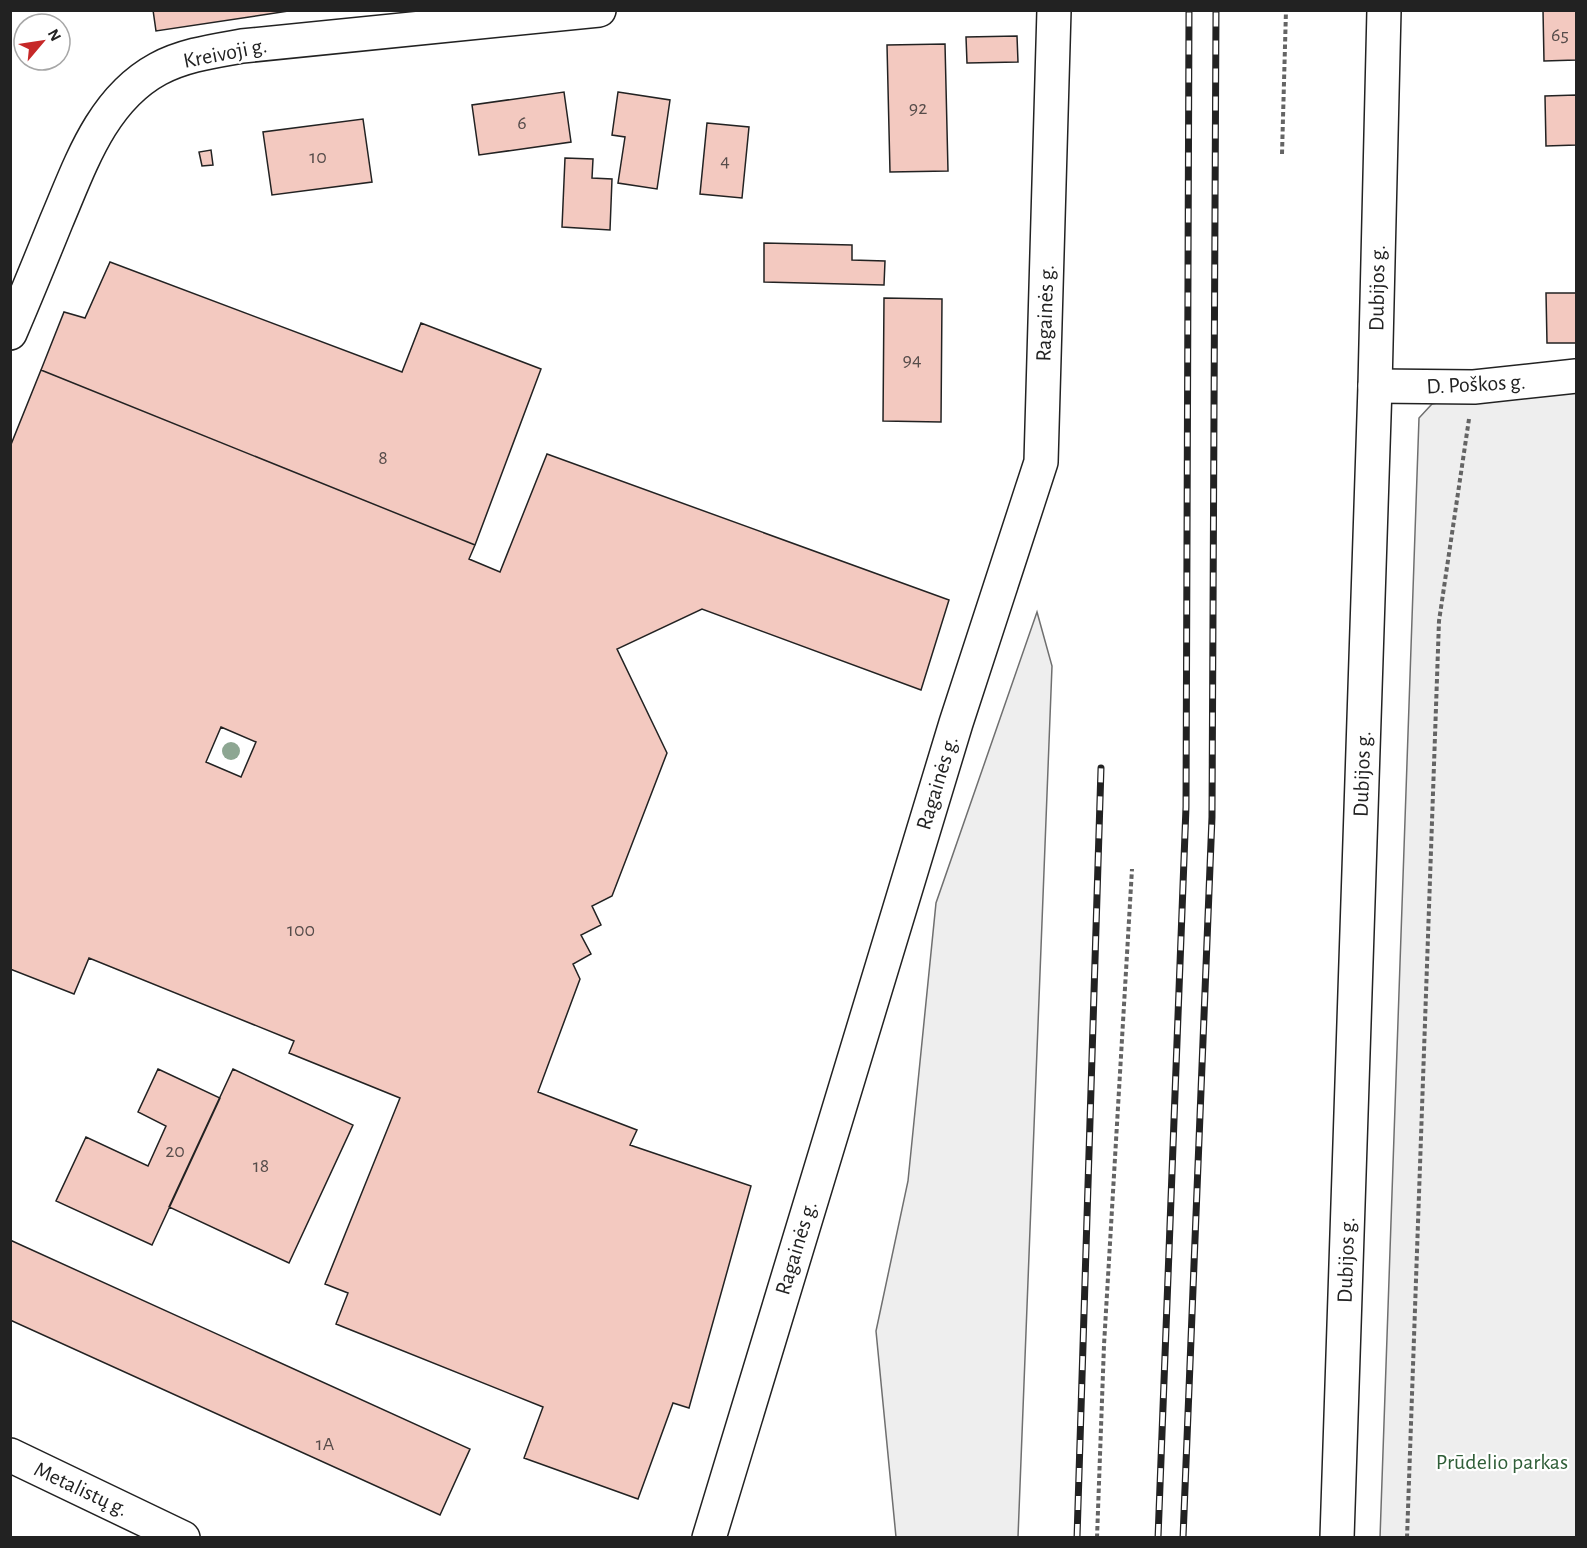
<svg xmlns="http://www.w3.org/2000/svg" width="1587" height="1548" font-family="'Alegreya Sans',sans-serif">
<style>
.green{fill:#eee;stroke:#6f6f6f;stroke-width:1.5}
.building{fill:#f3c9c0;stroke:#222;stroke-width:1.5;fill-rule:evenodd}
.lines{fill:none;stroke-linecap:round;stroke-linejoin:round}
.minor-casing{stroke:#222;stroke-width:36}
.major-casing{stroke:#222;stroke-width:36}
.path{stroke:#646464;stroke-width:4;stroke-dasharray:4.5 3;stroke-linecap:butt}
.minor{stroke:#fff;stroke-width:33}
.major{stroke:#fff;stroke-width:33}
.rail-casing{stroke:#222;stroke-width:7}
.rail{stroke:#fff;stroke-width:4.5;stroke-dasharray:14;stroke-linecap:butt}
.tree{fill:#8da692}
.labels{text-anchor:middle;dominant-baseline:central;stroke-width:4.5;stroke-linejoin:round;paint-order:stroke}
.number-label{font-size:20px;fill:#564c4a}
.street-label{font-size:22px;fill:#222;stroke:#fff}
.park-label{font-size:22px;fill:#2f5e38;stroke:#fff}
</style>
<rect width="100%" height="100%" fill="#fff"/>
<!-- green -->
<path class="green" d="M1576,376V1537L1380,1538L1419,418L1432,404Z
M1037,612L1052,666L1018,1537H896L876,1331L908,1181L936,903Z"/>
<!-- building -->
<path class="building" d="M153,10H295L156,31Z
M1543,10H1576V60L1544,61Z
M1017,36L1018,62L967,63L966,37Z
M945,44L948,171L890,172L887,45Z
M564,92L571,142L479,155L472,105Z
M618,92L670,100L657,189L618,183L625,137L612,135Z
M1576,95V145L1546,146L1545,96Z
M363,119L372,182L272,195L263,132Z
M707,123L749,127L742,198L700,194Z
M211,150L213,165L202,166L199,152Z
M565,158L593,159L592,178L612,179L610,230L562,227Z
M764,243L852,245V260L885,261L884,285L764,282Z
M110,262L402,372L421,323L541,369L475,545L41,370L64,312L85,318Z
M1546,293H1576V343H1547Z
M884,298L942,299L941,422L883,421Z
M41,370L475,545L469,559L500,572L547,454L949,600L921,690L702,609L617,649L667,753L612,896L592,906L601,925L581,935L591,954L573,964L580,979L538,1092L637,1130L630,1145L751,1186L689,1408L673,1403L638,1499L524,1458L543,1407L336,1324L348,1293L325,1284L400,1098L289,1053L294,1041L89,958L74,994L10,969V447ZM221,727L256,742L241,777L206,762Z
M158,1069L220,1098L152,1245L56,1201L86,1137L148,1166L166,1126L138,1112Z
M233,1069L353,1125L289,1263L169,1207Z
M10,1240L470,1449L440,1515L10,1320Z"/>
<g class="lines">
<!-- minor casing -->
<g class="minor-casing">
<path id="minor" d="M10,333C26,296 41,259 56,222C80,166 101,100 158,69C184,55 214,51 242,46L599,10
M1375,386L1474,387L1576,376
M10,1455L183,1538
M709,1538L956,723L1041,462L1054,10"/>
</g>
<!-- major casing -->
<g class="major-casing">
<path id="major" d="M1337,1538L1375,386L1384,10"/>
</g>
<!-- path -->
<path class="path" d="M1282,154L1286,10
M1097,1538L1104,1345L1132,869
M1407,1538L1439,621L1469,419"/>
<!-- minor -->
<use href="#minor" class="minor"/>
<!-- major -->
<use href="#major" class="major"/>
<!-- rail casing -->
<g class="rail-casing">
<path id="rail" d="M1077,1538L1101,768
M1158,1538L1186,807L1189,10
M1183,1538L1212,817L1216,10"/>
</g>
<!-- rail -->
<use href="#rail" class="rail"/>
</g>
<!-- trees -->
<circle class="tree" cx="231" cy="751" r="9"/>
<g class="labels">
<!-- number labels -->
<g class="number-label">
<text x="1560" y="35">65</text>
<text x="918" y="108">92</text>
<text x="522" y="123">6</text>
<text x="318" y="157">10</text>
<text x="725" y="161">4</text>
<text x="912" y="360">94</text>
<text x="383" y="458">8</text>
<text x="301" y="930">100</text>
<text x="175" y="1151">20</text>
<text x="261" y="1166">18</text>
<text x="325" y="1444">1A</text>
</g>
<!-- street labels -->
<g class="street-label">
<text transform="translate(225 53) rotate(-11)">Kreivoji g.</text>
<text transform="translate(1377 288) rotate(-89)">Dubijos g.</text>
<text transform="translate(1045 313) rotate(-88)">Ragainės g.</text>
<text transform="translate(1476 384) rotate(-3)">D. Poškos g.</text>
<text transform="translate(1362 774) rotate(-88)">Dubijos g.</text>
<text transform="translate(937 783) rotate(-73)">Ragainės g.</text>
<text transform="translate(796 1248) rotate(-73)">Ragainės g.</text>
<text transform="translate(1346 1260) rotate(-88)">Dubijos g.</text>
<text transform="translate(81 1489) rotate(25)">Metalistų g.</text>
</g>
<!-- park labels -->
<g class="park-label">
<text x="1502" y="1462">Prūdelio parkas</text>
</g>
</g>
<!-- border -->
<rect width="1587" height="1548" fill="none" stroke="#222222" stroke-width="24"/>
<!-- north arrow -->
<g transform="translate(42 42) rotate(61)"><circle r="28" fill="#ffffff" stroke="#a7a7a7" stroke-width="1.5"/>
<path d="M0-4.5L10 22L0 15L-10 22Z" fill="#c62828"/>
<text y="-9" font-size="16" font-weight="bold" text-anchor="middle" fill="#222222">N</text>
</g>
</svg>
